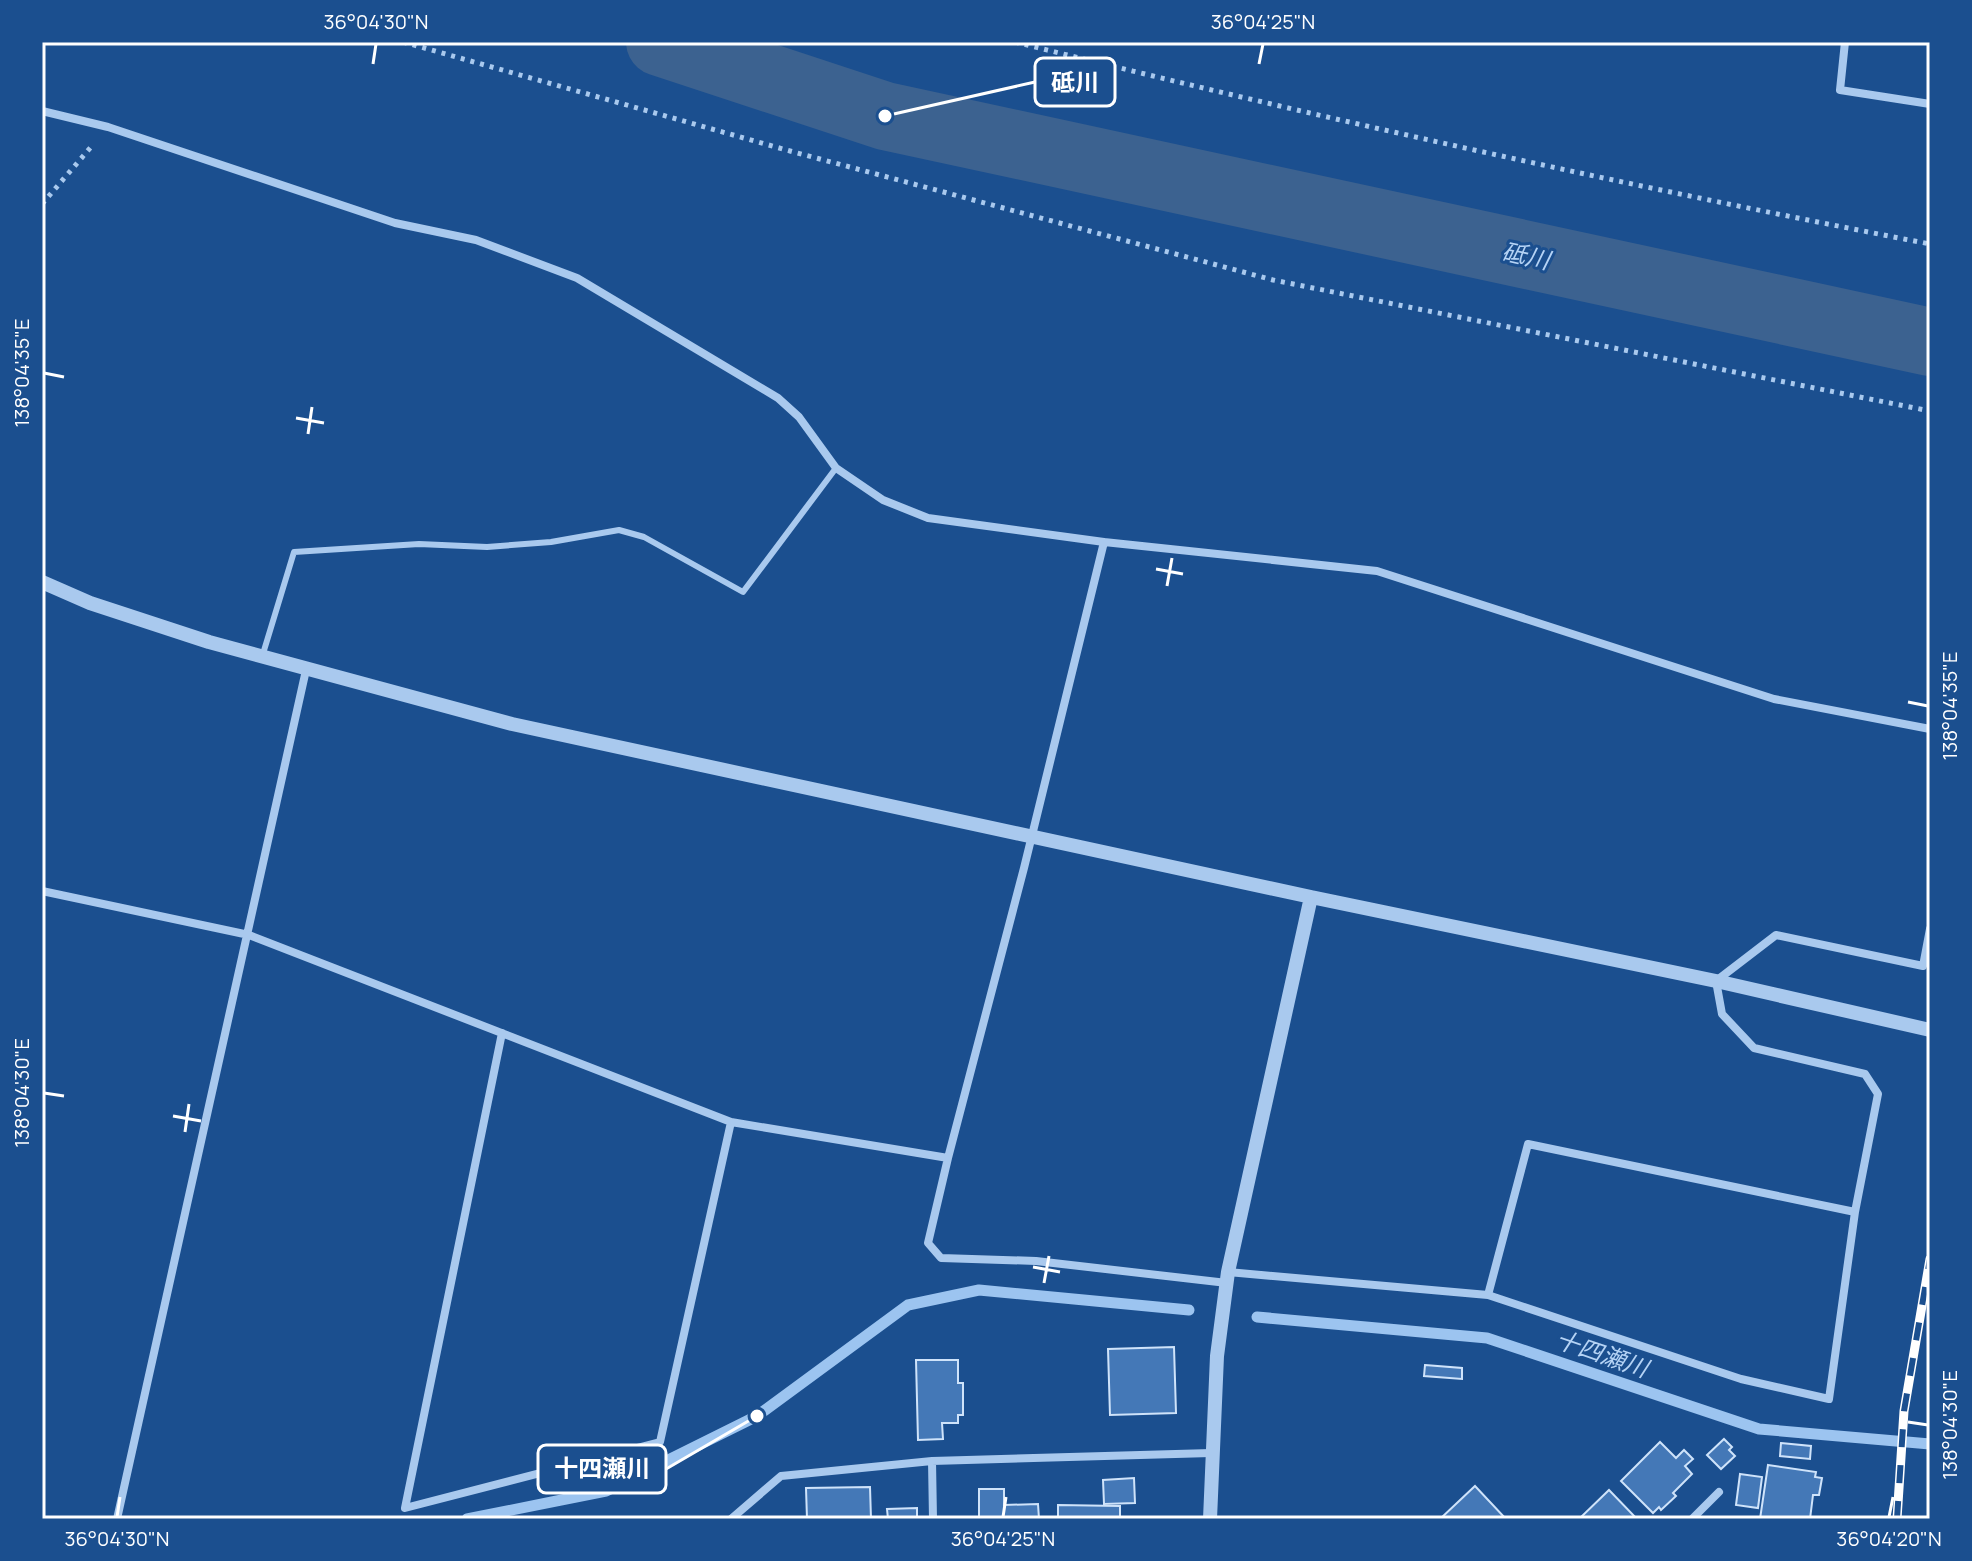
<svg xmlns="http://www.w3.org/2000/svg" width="1972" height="1561" font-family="Manrope,'Noto Sans JP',sans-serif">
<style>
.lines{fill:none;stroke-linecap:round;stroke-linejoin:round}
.stream{stroke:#9cc4f0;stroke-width:11}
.river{stroke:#3c6290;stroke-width:68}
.building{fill:#4478b7;stroke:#cfe3fa;stroke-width:2}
.path{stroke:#a9c9ee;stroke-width:5;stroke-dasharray:4 6;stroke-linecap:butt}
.service{stroke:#a9c9ee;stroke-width:6}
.minor{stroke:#a9c9ee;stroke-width:8}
.tertiary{stroke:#a9c9ee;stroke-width:14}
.rail-casing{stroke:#fff;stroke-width:9}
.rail{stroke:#1b4f8f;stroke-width:6;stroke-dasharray:18;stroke-linecap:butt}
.ticks{fill:none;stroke:#fff;stroke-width:3}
.labels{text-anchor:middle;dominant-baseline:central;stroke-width:6;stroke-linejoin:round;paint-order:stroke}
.water-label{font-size:24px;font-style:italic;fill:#b5d3f5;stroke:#1b4f8f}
.leader{fill:none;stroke:#fff;stroke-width:3}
.callout-dot{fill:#fff;stroke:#1b4f8f;stroke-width:3}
.callout{fill:#1b4f8f;stroke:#fff;stroke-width:3}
.callout-label{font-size:24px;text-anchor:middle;font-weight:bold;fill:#fff}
.neatline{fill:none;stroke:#fff;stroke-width:3}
.ticks-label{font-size:20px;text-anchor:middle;fill:#fff}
</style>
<rect width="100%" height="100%" fill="#1b4f8f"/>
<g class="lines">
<!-- stream -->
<path class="stream" d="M1257,1317L1487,1338L1759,1429L1930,1444
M467,1519L606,1491L757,1416L908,1305L979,1290L1189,1310"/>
<!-- river -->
<path class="river" d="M660,42L885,116L1930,342"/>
</g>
<!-- building -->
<path class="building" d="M1174,1347L1176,1413L1110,1415L1108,1349Z
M916,1360H958V1383H963V1415H958V1423H942L943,1439L918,1440Z
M1425,1365L1462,1368V1379L1424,1376Z
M1724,1439L1732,1447L1729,1450L1735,1456L1721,1469L1707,1455Z
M1660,1442L1676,1458L1684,1450L1693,1459L1685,1466L1692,1474L1673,1493L1676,1496L1661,1510L1659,1507L1653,1513L1621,1481Z
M1781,1443L1811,1446L1810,1459L1780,1456Z
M1768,1465L1816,1472L1815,1477L1822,1478L1819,1495H1813L1810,1519H1760Z
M1740,1474L1762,1477L1758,1508L1736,1505Z
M1134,1478L1135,1503L1104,1504L1103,1480Z
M1475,1486L1506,1519H1440Z
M870,1487L871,1519H807L806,1488Z
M979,1489H1004V1505L1038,1504L1039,1519H979Z
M1609,1490L1637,1519H1579Z
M1058,1505L1120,1506V1519H1058Z
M917,1508V1519H888L887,1509Z"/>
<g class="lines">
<!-- path -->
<path class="path" d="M403,42L790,151L1273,280L1930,411
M1015,42C1318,118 1624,185 1930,244
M42,204L91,147"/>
<!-- service -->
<path class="service" d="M262,657L294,552L419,544L487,547L551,542L619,530L644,537L743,592L836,468"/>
<!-- minor -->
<path class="minor" d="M1845,42L1840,90L1930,104
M42,111L108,127L395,223L476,240L577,278L778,398L799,417L836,468L883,500L928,518L1104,542L1377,571L1774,699L1930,729
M42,891L249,935L731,1122L948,1158L1024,868L1104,542
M502,1033L405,1508L660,1442L731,1122
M948,1158L928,1243L941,1258L1036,1261L1227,1283
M1228,1272L1488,1295L1741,1379L1829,1399L1855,1212L1878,1094L1865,1074L1754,1048L1722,1014L1716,981L1776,935L1923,966L1930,929
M1488,1295L1528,1144L1855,1212
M932,1461L933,1519
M117,1519L306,670
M731,1519L781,1476L932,1461L1211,1453
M1692,1519L1719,1492"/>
<!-- tertiary -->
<path class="tertiary" d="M42,582L90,603L209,642L512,724L1311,897L1716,981L1930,1030
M1210,1519L1217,1356L1228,1272L1311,897"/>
<!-- rail casing -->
<g class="rail-casing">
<path id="rail" d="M1897,1519L1904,1411L1930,1259"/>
</g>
<!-- rail -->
<use href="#rail" class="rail"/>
</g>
<!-- ticks -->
<path class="ticks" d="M373,64L376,44M1259,64L1263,44M44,373L64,377M296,418L324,423M308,434L312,407M1156,569L1183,574M1167,586L1172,558M1908,702L1928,706M44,1093L64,1096M173,1116L201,1121M185,1132L189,1104M1033,1267L1060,1272M1044,1283L1049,1256M1908,1422L1928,1425M117,1517L120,1497M1003,1517L1006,1497M1889,1517L1893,1497"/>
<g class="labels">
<!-- water labels -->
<g class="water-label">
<text transform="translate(1526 255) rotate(12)">砥川</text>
<text transform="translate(1602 1353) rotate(19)">十四瀬川</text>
</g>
</g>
<!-- callouts -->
<path class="leader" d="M885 116L1035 82M757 1416L666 1469"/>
<g class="callout-dot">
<circle cx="885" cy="116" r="8"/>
<circle cx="757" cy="1416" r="8"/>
</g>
<g class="callout">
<rect x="1035" y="58" width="80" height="48" rx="8"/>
<rect x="538" y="1445" width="128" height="48" rx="8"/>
</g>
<g class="callout-label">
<text x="1075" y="91">砥川</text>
<text x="602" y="1477">十四瀬川</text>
</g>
<!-- border -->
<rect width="1972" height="1561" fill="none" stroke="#1b4f8f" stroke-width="88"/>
<rect x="44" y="44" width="1884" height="1473" class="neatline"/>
<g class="ticks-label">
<text x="376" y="29">36°04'30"N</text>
<text x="1263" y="29">36°04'25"N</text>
<text transform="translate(22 373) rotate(-90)" y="7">138°04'35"E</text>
<text transform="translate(1950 706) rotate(-90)" y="7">138°04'35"E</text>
<text transform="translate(22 1093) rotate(-90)" y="7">138°04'30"E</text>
<text transform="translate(1950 1425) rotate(-90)" y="7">138°04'30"E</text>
<text x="117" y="1546">36°04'30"N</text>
<text x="1003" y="1546">36°04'25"N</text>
<text x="1889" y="1546">36°04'20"N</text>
</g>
</svg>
